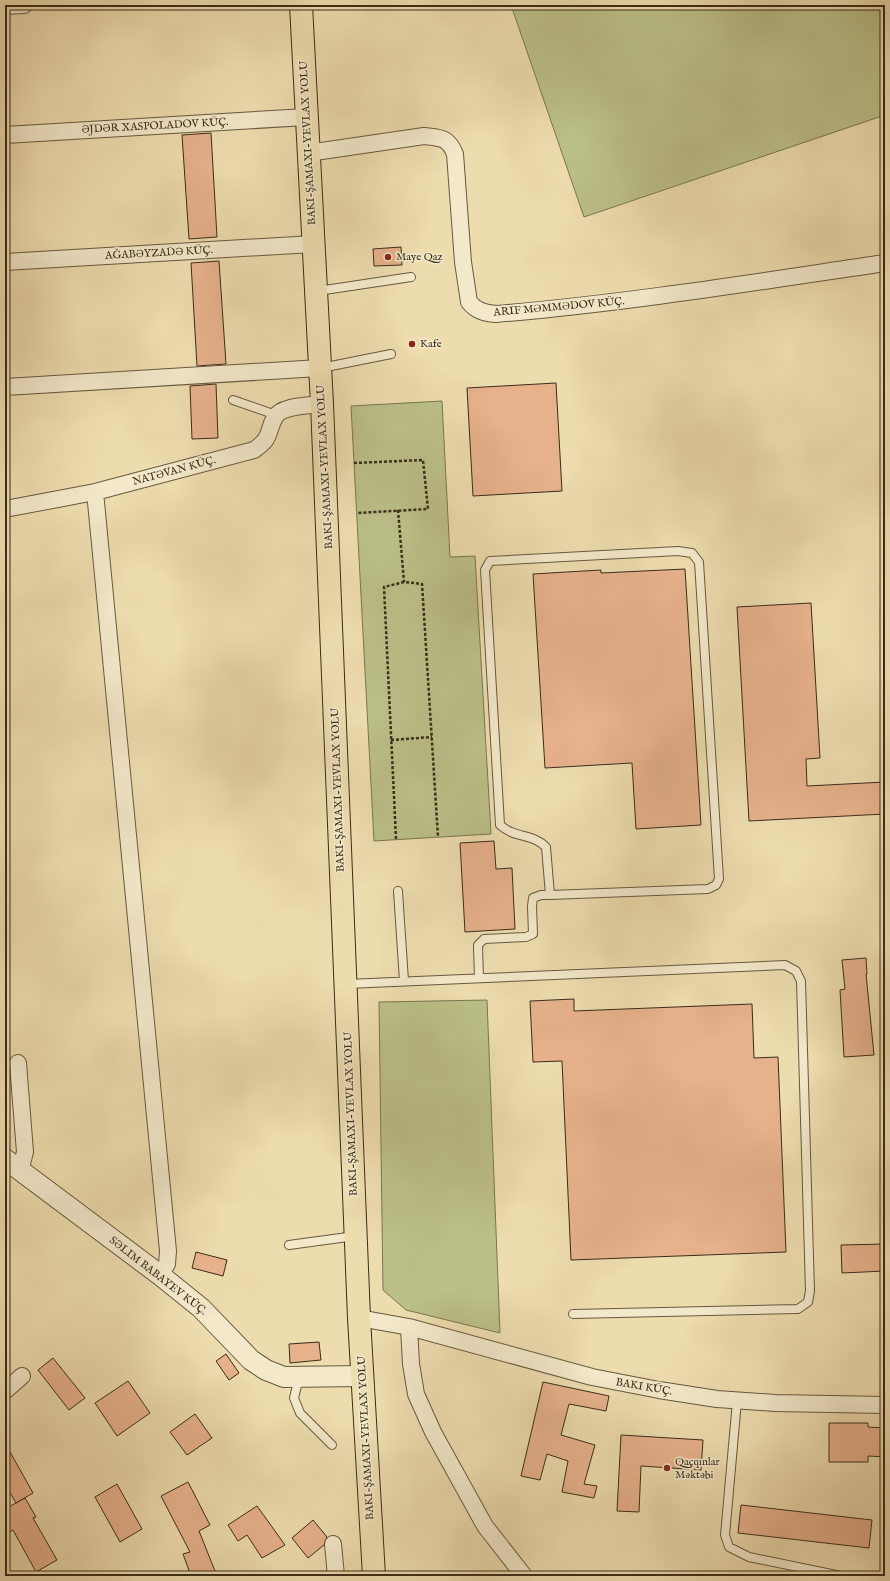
<svg xmlns="http://www.w3.org/2000/svg" width="890" height="1581" font-family="'IM FELL English',serif">
<style>
.green{fill:#bbbf88;stroke:#7a7650}
.building{fill:#e6b18b;stroke:#3a2d19}
.lines{fill:none;stroke-linecap:round;stroke-linejoin:round}
.service-casing{stroke:#67593e;stroke-width:10}
.minor-casing{stroke:#67593e;stroke-width:18}
.tertiary-casing{stroke:#67593e;stroke-width:22}
.trunk-casing{stroke:#3a2d19;stroke-width:24}
.path{stroke:#3a2d19;stroke-width:2.5;stroke-dasharray:3 2;stroke-linecap:butt}
.service{stroke:#f3e8ca;stroke-width:8}
.minor{stroke:#f3e8ca;stroke-width:16}
.tertiary{stroke:#f3e8ca;stroke-width:20}
.trunk{stroke:#eddcae;stroke-width:22}
.poi-dot{fill:#8f2418;stroke:#f3e8ca;stroke-width:1.5}
.labels{text-anchor:middle;dominant-baseline:central;stroke-width:3;stroke-linejoin:round;paint-order:stroke}
.street-label{font-size:11px;fill:#3a2d19;stroke:#f3e8ca}
.poi-label{font-size:11px;fill:#3a2d19;stroke:#f3e8ca;text-anchor:start}
</style>
<rect width="100%" height="100%" fill="#eddcae"/>
<filter id="stains"><feTurbulence type="fractalNoise" baseFrequency=".005" numOctaves="4"/><feColorMatrix values="0 0 0 0 .2 0 0 0 0 .09 0 0 0 0 .02 0 0 0 .5 -.17"/></filter>
<radialGradient id="worn" r=".72"><stop offset=".6" stop-color="#630" stop-opacity="0"/><stop offset="1" stop-color="#630" stop-opacity=".3"/></radialGradient>
<!-- green -->
<path class="green" d="M511,5H885V115L584,217Z
M442,401L450,557L475,556L491,834L374,841L351,406Z
M487,1000L500,1333L406,1310L383,1290L379,1002Z"/>
<!-- building -->
<path class="building" d="M211,133L217,237L189,239L182,135Z
M401,247L402,265L374,266L373,249Z
M219,261L226,364L197,366L191,263Z
M556,383L562,491L473,496L467,388Z
M216,384L218,438L192,439L190,386Z
M685,569L701,825L636,829L632,763L545,768L533,574L601,570V573Z
M811,603L820,758L806,759L807,786L885,782V814L749,821L737,607Z
M494,841L496,869L512,868L515,929L465,932L460,843Z
M866,958L867,974H866L874,1055L844,1057L840,990L845,989L842,960Z
M574,999V1011L752,1004L754,1058L778,1057L786,1252L571,1260L562,1061L533,1062L530,1001Z
M885,1244V1271L842,1273L841,1245Z
M196,1252L227,1260L223,1276L192,1268Z
M319,1342L321,1360L290,1363L289,1344Z
M226,1354L239,1373L229,1380L216,1361Z
M53,1358L85,1398L69,1410L38,1370Z
M128,1381L150,1413L117,1436L95,1403Z
M543,1382L609,1396L606,1411L569,1404L561,1435L595,1445L584,1484L597,1486L594,1498L562,1492L568,1461L547,1454L540,1480L521,1476Z
M195,1414L212,1438L187,1455L170,1432Z
M829,1423H868V1427L885,1428V1457L868,1456V1462H829Z
M621,1435L703,1440L701,1470L641,1466L639,1512L617,1511Z
M5,1443L33,1493L16,1503L5,1484Z
M188,1482L210,1525L199,1531L217,1576H191L183,1554L190,1552L161,1496Z
M117,1484L142,1529L120,1542L95,1497Z
M25,1498L36,1517L33,1518L57,1560L36,1572L13,1530L5,1535V1509Z
M741,1505L872,1520L869,1548L738,1533Z
M257,1506L285,1545L262,1558L247,1535L238,1541L228,1525Z
M313,1520L327,1537L324,1545L308,1558L292,1538Z"/>
<g class="lines">
<!-- service casing -->
<g class="service-casing">
<path id="service" d="M318,291L411,277
M321,368L391,354
M233,400L276,415
M398,891L404,981
M479,978L478,945L484,939L526,937L533,934L532,906L533,898L541,895H550L708,889L716,885L719,879L699,562L692,553L678,551L490,561L485,570L500,825C516,839 532,833 546,847L550,895
M347,984L785,965L796,971L801,981L810,1291L808,1302L798,1309L573,1314
M289,1245L355,1236
M299,1377L294,1398L300,1413L332,1445
M737,1401L725,1535L729,1547L749,1557L841,1576"/>
</g>
<!-- minor casing -->
<g class="minor-casing">
<path id="minor" d="M5,6L24,5
M5,135L306,117
M308,153L424,136C441,138 448,137 455,154L463,262L469,302C476,311 485,313 496,314C627,303 756,282 885,263
M5,262L313,244
M5,387L320,368
M95,492L168,1251L167,1264L160,1275
M5,509L95,492L254,450C273,437 266,433 275,417C282,405 310,406 322,404
M18,1063L25,1152L20,1171
M359,1318L409,1327L592,1377L659,1390L717,1399L775,1403L885,1405
M409,1327L411,1364L416,1394L433,1432L485,1526L524,1576
M5,1391L22,1376
M333,1544L336,1576"/>
</g>
<!-- tertiary casing -->
<g class="tertiary-casing">
<path id="tertiary" d="M5,1159L160,1275L201,1308L251,1360L266,1370L284,1377L362,1376"/>
</g>
<!-- trunk casing -->
<g class="trunk-casing">
<path id="trunk" d="M301,5L322,404L359,1318L374,1576"/>
</g>
<!-- path -->
<path class="path" d="M354,463L423,460L428,509L357,513
M398,510L404,582
M391,740L432,737
M396,839L384,587L404,582L422,584L438,837"/>
<!-- service -->
<use href="#service" class="service"/>
<!-- minor -->
<use href="#minor" class="minor"/>
<!-- tertiary -->
<use href="#tertiary" class="tertiary"/>
<!-- trunk -->
<use href="#trunk" class="trunk"/>
</g>
<!-- markers -->
<g class="poi-dot">
<circle cx="388" cy="257" r="4"/>
<circle cx="412" cy="344" r="4"/>
<circle cx="667" cy="1468" r="4"/>
</g>
<g class="labels">
<!-- street labels -->
<g class="street-label">
<text transform="translate(155 126) rotate(-3)">ƏJDƏR XASPOLADOV KÜÇ.</text>
<text transform="translate(308 143) rotate(-93)">BAKI-ŞAMAXI-YEVLAX YOLU</text>
<text transform="translate(159 253) rotate(-3)">AĞABƏYZADƏ KÜÇ.</text>
<text transform="translate(559 307) rotate(-5)">ARIF MƏMMƏDOV KÜÇ.</text>
<text transform="translate(325 467) rotate(-93)">BAKI-ŞAMAXI-YEVLAX YOLU</text>
<text transform="translate(174 471) rotate(-15)">NATƏVAN KÜÇ.</text>
<text transform="translate(338 790) rotate(-92)">BAKI-ŞAMAXI-YEVLAX YOLU</text>
<text transform="translate(351 1114) rotate(-92)">BAKI-ŞAMAXI-YEVLAX YOLU</text>
<text transform="translate(158 1276) rotate(38)">SƏLIM BABAYEV KÜÇ.</text>
<text transform="translate(644 1387) rotate(10)">BAKI KÜÇ.</text>
<text transform="translate(366 1438) rotate(-93)">BAKI-ŞAMAXI-YEVLAX YOLU</text>
</g>
<!-- poi labels -->
<g class="poi-label">
<text x="396" y="257">Maye Qaz</text>
<text x="420" y="344">Kafe</text>
<text x="675" y="1462">Qaçqınlar<tspan x="675" dy="13">Məktəbi</tspan></text>
</g>
</g>
<!-- margin -->
<rect width="890" height="1581" fill="none" stroke="#eddcae" stroke-width="20"/>
<rect x="6" y="6" width="878" height="1569" fill="none" stroke="#3a2d19" stroke-width="2"/>
<rect x="10" y="10" width="870" height="1561" fill="none" stroke="#3a2d19"/>
<rect width="100%" height="100%" filter="url(#stains)"/>
<rect width="100%" height="100%" fill="url(#worn)"/>
</svg>
